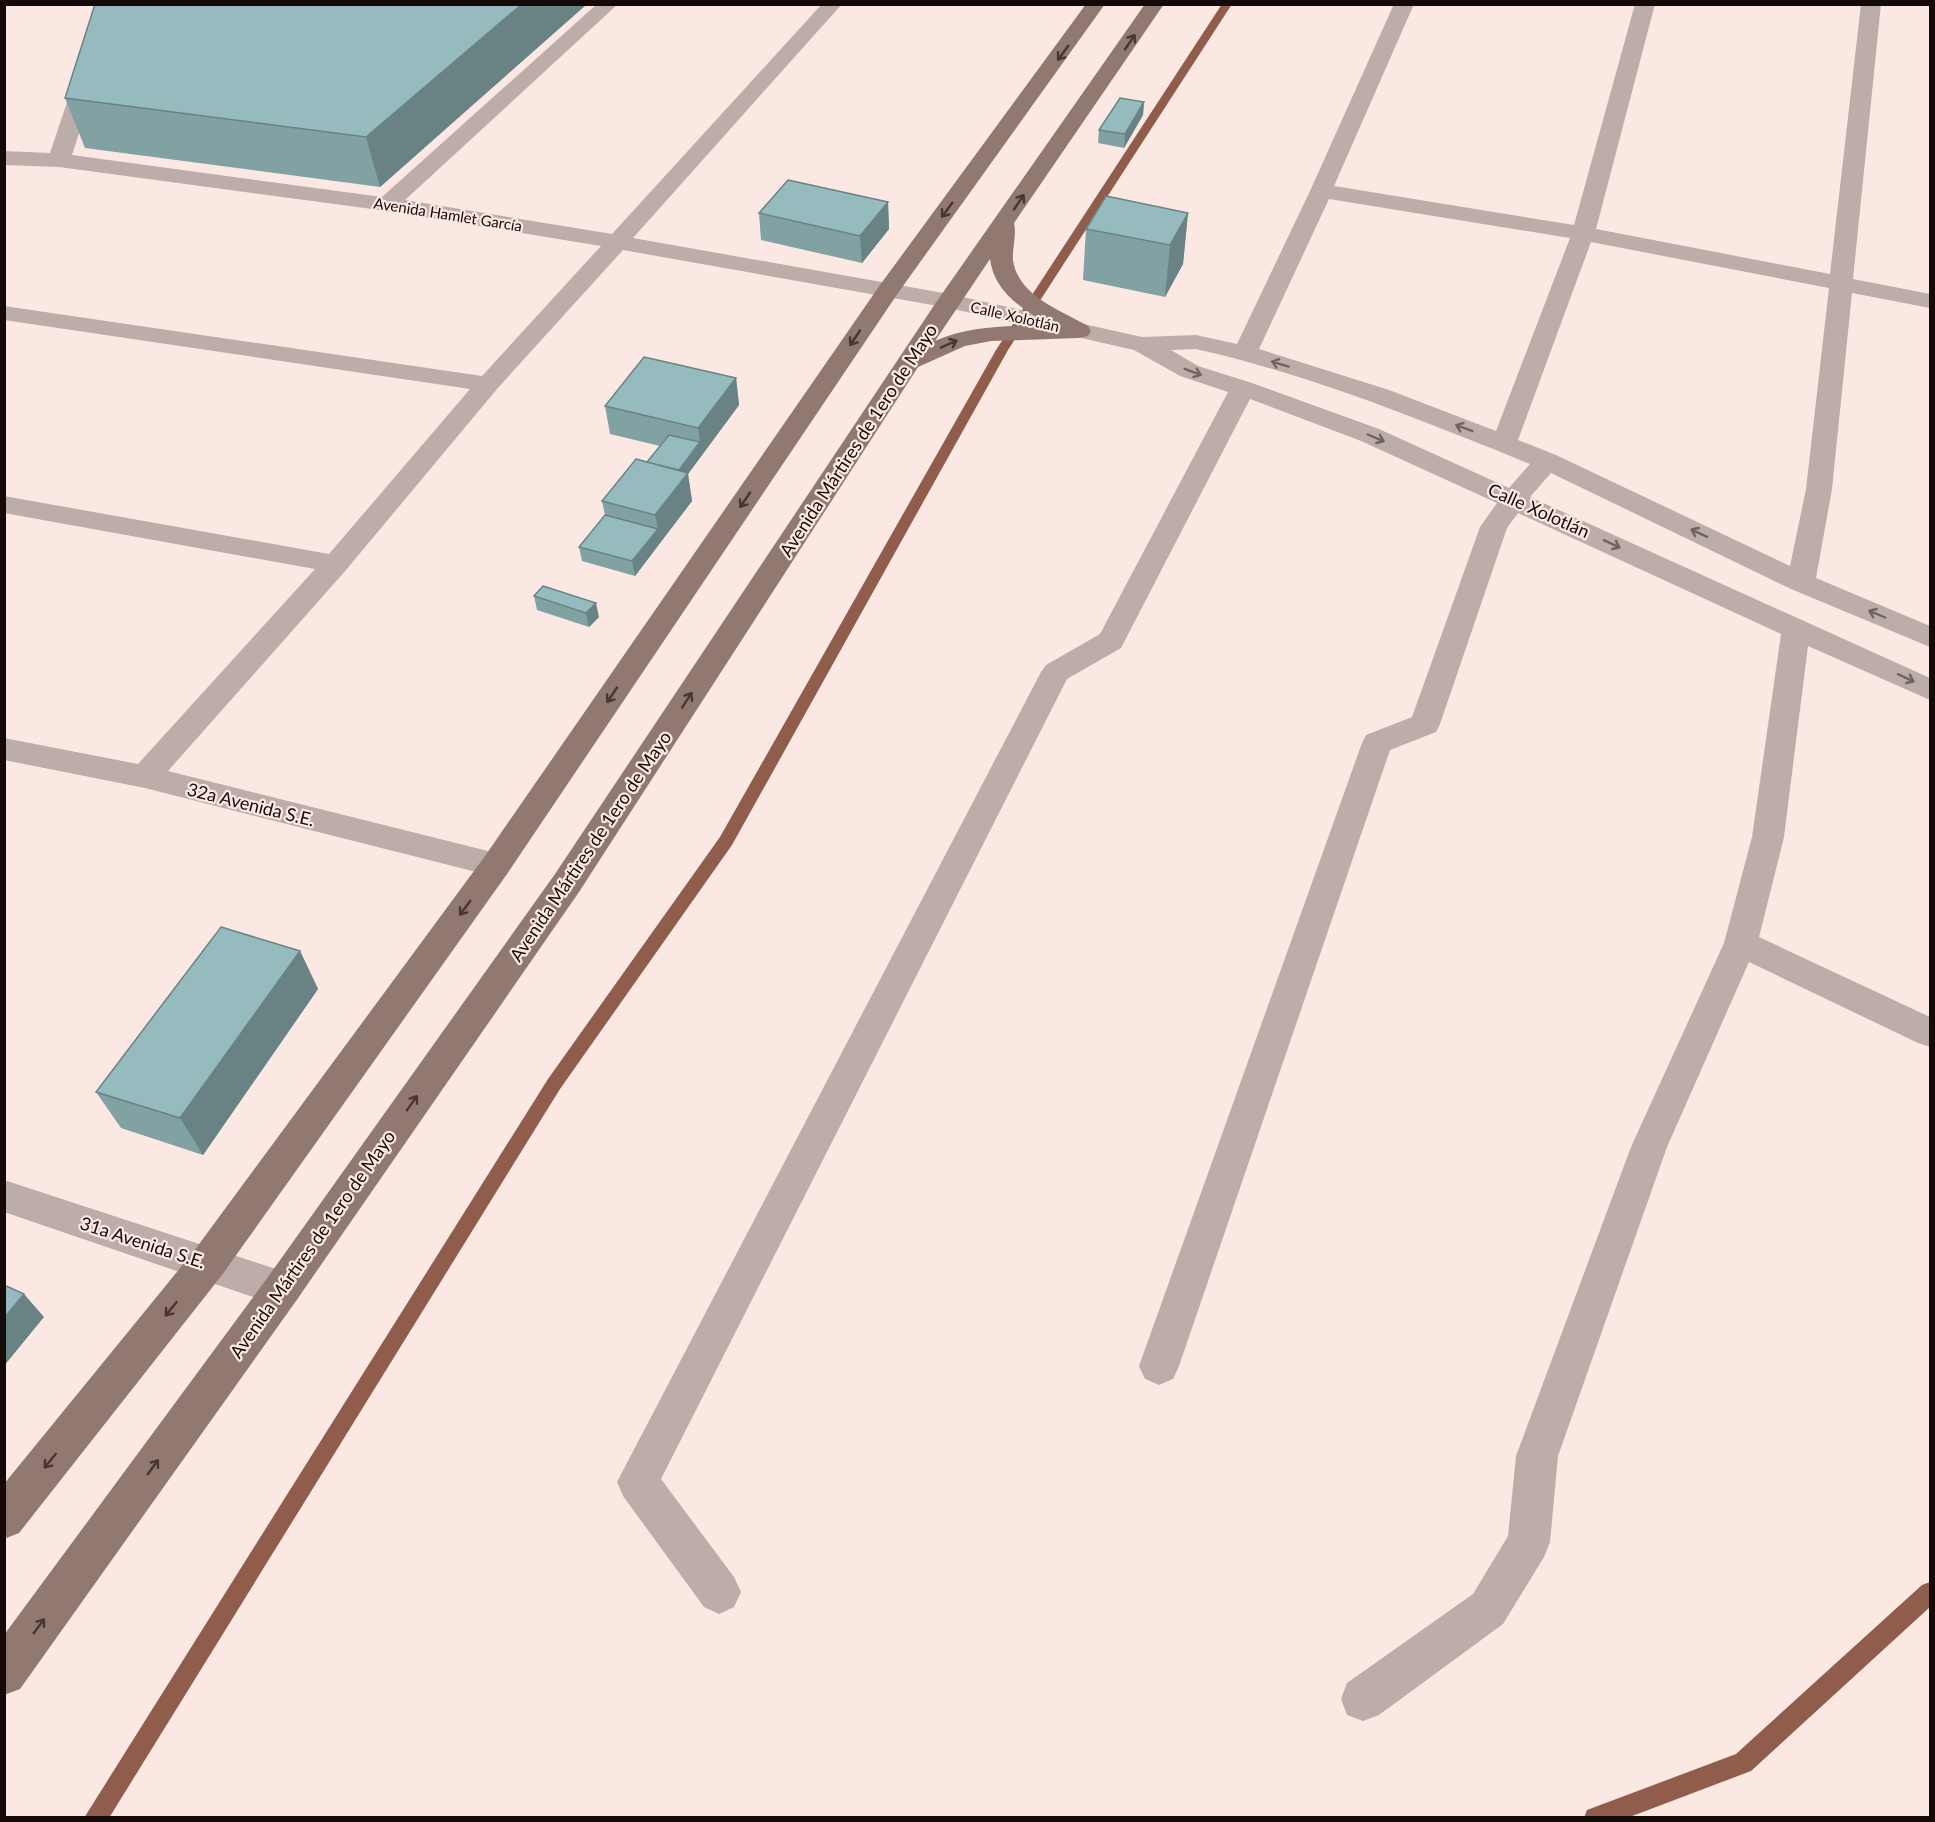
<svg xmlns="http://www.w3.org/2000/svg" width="1935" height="1822" font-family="Lato,sans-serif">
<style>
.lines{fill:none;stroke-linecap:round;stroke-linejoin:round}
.stream{fill:#905d4c;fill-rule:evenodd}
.minor{fill:#bcada9;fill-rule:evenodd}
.major{fill:#917870;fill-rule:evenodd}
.wall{fill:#81a1a3}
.shaded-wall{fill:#698385}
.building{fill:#96bbbe;stroke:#698385;stroke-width:1.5}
.oneway{stroke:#473631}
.oneway2{stroke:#716460}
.labels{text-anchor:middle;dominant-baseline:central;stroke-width:4.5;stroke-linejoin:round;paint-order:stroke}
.far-street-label{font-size:15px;fill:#150a07;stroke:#fce8e2}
.street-label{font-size:18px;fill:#150a07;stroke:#fce8e2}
</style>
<rect width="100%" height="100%" fill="#fce8e2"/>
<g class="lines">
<!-- stream -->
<path class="stream" d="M1222,4H1232L1008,350L732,845L560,1089L109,1818H84L548,1079L720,837L996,350Z
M1930,1582V1607L1751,1771L1627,1818H1584L1587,1810L1736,1754L1922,1585Z"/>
<!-- minor -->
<path class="minor" d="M100,4H120L72,155L382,197L597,4H618L405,200L612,234L822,4H842L633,238L949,294L1142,337L1196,335L1237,344L1310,191L1394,4H1414L1334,186L1574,225L1635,4H1655L1596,229L1830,274L1861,4H1881L1853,279L1930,294V308L1852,293L1832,489L1816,578L1930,626V647L1791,589L1551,473L1530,497L1930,678V700L1808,646L1784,837L1759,937L1930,1017V1047L1918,1043L1749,962L1667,1147L1558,1456L1550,1542L1544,1557L1503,1624L1379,1715L1363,1721L1347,1715L1341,1699L1347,1683L1473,1594L1508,1536L1516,1456L1631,1147L1724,943L1752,837L1781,634L1518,513L1507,528L1440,724L1436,732L1390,750L1179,1366L1173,1379L1159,1385L1145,1379L1139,1366L1362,743L1366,735L1412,717L1480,527L1497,503L1361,441L1250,399L1121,648L1067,679L661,1479L734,1577L741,1592L734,1607L719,1614L704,1607L623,1496L617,1482L1041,672L1046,665L1100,634L1228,392L1180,376L1134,350L949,308L623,250L497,389L346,570L168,771L496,853L507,856L512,865L507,874L496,877L145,788L4,760V738L138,764L315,569L4,513V496L329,554L470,389L4,320V306L482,376L601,246L387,211L59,167L4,165V151L50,153ZM1329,199L1570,238L1496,431L1389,390L1259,349ZM1591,242L1829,288L1806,489L1790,566L1556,455L1518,440ZM1196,349C1311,375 1421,420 1530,464L1509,488L1379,429L1252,383L1198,366L1171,350Z
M4,1180L282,1271L296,1277L301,1289L296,1301L282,1307L4,1212Z"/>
<!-- major -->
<path class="major" d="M1086,4H1105L898,293L507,874L222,1275L19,1533L4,1539V1484L194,1251L485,856L880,285Z
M1145,4H1164L1014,223C1017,235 1012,248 1013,260C1018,296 1060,310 1088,326L1091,331L1088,336L1079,338L991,341L965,346L918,367L579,892L296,1301L20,1689L4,1695V1635L268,1277L555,874L937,301ZM990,259C994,292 1023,310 1050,325C1011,326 971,325 935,341Z"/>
</g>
<!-- wall -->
<path class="wall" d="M95,4H587L380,187L85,148L65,98Z
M1144,102L1143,115L1124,148L1098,143L1099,130Z
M888,202L889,229L862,263L761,240L759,213Z
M1188,213L1183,264L1165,297L1083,280L1086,229Z
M736,378L739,405L688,474L692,501L635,576L582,561L579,547L605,515L602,501L647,462L660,446L610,434L605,406Z
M534,596L599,617L589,627L537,610Z
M300,951L318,989L203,1155L121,1128L96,1092Z"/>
<!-- shaded-wall -->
<path class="shaded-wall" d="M522,4H587L380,187L366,137Z
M1144,102L1143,115L1124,148L1125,134Z
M888,202L889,229L862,263L860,236Z
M1188,213L1183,264L1165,297L1170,245Z
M736,378L739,405L688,474L692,501L635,576L632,561L658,529L655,515L670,482L700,442L698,428Z
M596,603L599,617L589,627L586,613Z
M300,951L318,989L203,1155L180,1118Z
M24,1294L44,1317L4,1366V1318Z"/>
<!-- building -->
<path class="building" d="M95,4H522L366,137L65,98Z
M1120,98L1144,102L1125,134L1099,130Z
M788,180L888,202L860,236L759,213Z
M1106,196L1188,213L1170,245L1086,229Z
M644,357L736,378L698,428L605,406Z
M669,435L700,442L679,470L647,462Z
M636,459L688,473L655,515L602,501Z
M605,515L658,529L632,561L579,547Z
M543,586L596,603L586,613L534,596Z
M221,927L300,951L180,1118L96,1092Z
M4,1285L24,1294L4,1318Z"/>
<!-- one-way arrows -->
<defs><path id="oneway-shaft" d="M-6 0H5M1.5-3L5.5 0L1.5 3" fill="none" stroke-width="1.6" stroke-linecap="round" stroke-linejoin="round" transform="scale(1.5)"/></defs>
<g class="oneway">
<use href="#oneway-shaft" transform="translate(1130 42) rotate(-56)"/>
<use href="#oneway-shaft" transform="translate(1063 53) rotate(126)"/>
<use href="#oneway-shaft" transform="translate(1019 202) rotate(-56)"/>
<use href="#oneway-shaft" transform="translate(947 210) rotate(126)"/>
<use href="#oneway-shaft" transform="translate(855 338) rotate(124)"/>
<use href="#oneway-shaft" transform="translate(949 344) rotate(-24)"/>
<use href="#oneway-shaft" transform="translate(745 500) rotate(124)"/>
<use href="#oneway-shaft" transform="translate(612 695) rotate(124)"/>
<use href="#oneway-shaft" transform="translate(687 700) rotate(-57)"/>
<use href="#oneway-shaft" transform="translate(465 908) rotate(126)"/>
<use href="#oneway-shaft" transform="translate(412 1103) rotate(-55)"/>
<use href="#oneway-shaft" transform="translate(171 1309) rotate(129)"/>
<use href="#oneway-shaft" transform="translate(50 1461) rotate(129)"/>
<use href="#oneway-shaft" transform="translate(153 1467) rotate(-54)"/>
<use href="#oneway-shaft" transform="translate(39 1626) rotate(-54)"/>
</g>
<g class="oneway2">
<use href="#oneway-shaft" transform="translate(1280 364) rotate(-163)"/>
<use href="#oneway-shaft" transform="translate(1193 372) rotate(21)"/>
<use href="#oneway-shaft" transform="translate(1464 428) rotate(-159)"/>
<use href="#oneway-shaft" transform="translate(1376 438) rotate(23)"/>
<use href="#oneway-shaft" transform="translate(1699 533) rotate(-155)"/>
<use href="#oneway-shaft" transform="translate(1612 544) rotate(25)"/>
<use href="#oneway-shaft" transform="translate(1877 614) rotate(-157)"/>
<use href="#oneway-shaft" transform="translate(1906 678) rotate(25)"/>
</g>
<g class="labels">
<!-- far-street labels -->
<g class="far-street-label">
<text transform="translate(448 214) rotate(9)">Avenida Hamlet García</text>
<text transform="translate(1015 316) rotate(13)">Calle Xolotlán</text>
</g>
<!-- street labels -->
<g class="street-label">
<text transform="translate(858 440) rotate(-57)">Avenida Mártires de 1ero de Mayo</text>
<text transform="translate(1539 510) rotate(24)">Calle Xolotlán</text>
<text transform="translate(251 804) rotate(14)">32a Avenida S.E.</text>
<text transform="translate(590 846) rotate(-56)">Avenida Mártires de 1ero de Mayo</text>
<text transform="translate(143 1242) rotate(18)">31a Avenida S.E.</text>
<text transform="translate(312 1244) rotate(-55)">Avenida Mártires de 1ero de Mayo</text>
</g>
</g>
<!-- border -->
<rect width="1935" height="1822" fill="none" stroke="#150a07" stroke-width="12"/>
</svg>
